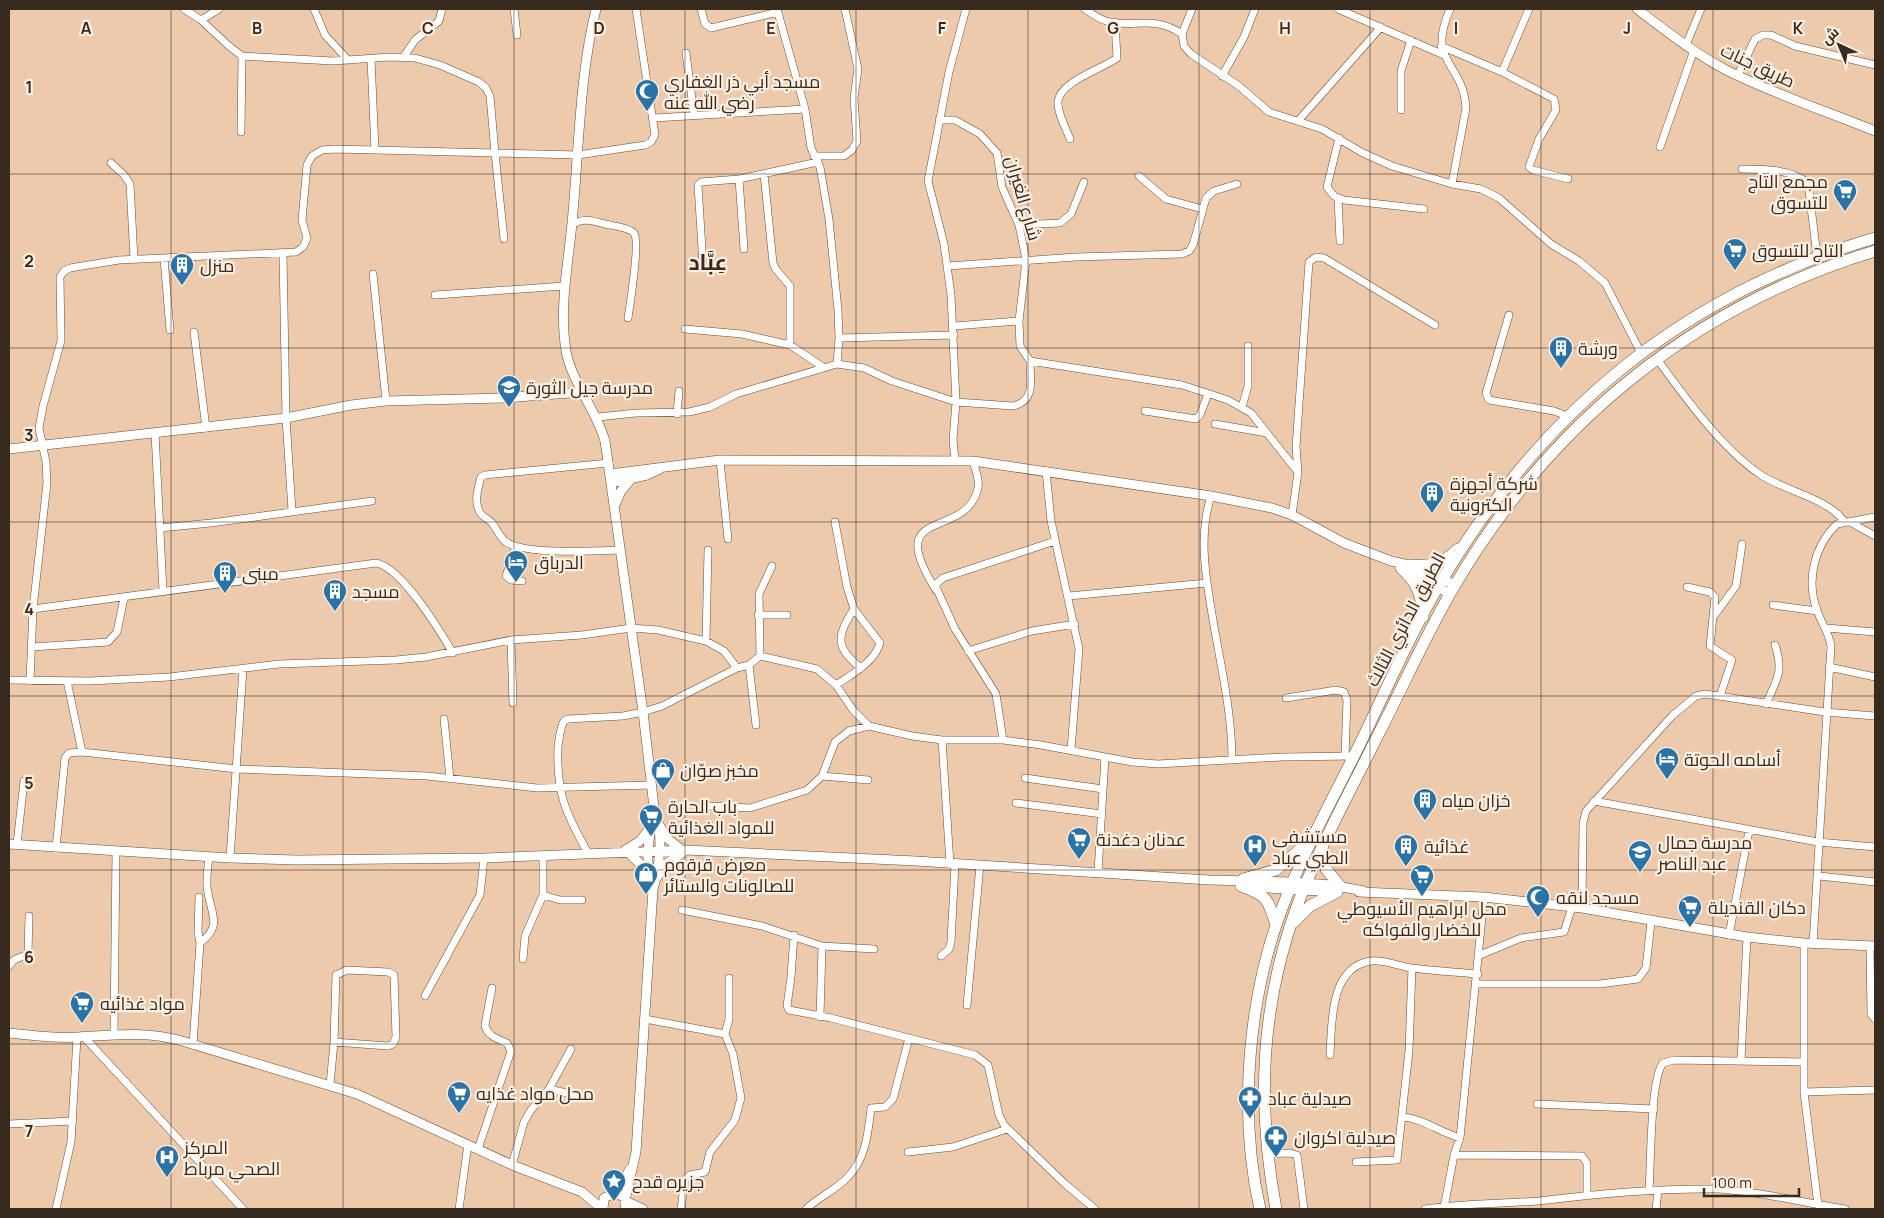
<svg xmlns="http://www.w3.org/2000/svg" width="1884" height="1218" font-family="Manrope,Cairo,sans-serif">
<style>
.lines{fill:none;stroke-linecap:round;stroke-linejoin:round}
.minor-casing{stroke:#6a4d32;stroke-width:8}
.tertiary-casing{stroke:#6a4d32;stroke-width:10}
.primary-casing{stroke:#6a4d32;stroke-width:12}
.minor{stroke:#fff;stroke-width:7}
.tertiary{stroke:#fff;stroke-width:9}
.primary{stroke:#fff;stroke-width:11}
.grid{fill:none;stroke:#372a1e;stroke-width:1;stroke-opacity:0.55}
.labels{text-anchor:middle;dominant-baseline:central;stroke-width:4.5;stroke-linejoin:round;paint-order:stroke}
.street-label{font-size:18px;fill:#372a1e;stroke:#fdefe2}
.poi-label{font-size:18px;fill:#372a1e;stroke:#fdefe2;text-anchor:start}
.district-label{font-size:22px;font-weight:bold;fill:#372a1e;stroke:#fdefe2}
.grid-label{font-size:16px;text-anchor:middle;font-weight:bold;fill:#372a1e;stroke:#fdefe2;stroke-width:4.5;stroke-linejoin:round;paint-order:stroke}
</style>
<rect width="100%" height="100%" fill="#eccaab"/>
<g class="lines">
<!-- minor casing -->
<g class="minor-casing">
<path id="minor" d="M184,9L201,20L229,46L242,56L333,61L390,57L415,58L440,65L479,82L486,88L490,96L495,153L578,155L645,145L651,142L655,135L636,9
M314,9L325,35L348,60
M514,9L517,35
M701,9L705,24L711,28L778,12
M777,9L805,109L811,148L820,167L829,219L838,310L839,338L837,364L864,368L892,381L956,402L1013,406C1036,401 1030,381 1030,361
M1085,9C1091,13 1099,19 1106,21C1134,29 1152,14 1182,34L1184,46L1191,54L1239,86L1269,112L1322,129L1363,153L1392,166L1452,184L1481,189L1499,198L1551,244L1579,261L1605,283L1641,353
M1338,9L1444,55
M1450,9C1426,64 1463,61 1466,108L1452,184
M201,20L219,9
M1182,34L1192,9
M1686,45L1701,9
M1441,46L1502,72L1554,99L1556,110L1539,139L1529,167L1533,170L1568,179
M686,53L694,115
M403,58L415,40L439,21L442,9
M371,59L375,150
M1502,72L1529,9
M1738,75L1755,39L1763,35H1771L1795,46L1875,65
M1222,76L1244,37L1255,9
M1401,110V71L1411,40
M654,118L805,109
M939,120H955L980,134L997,153L1002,187L1019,225L1026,260L1019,321
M1298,121L1381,27
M241,132L242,56
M1339,138L1327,187L1334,196L1344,200L1424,209
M1070,139C1066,128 1057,113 1058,101C1061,81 1102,69 1117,58L1115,22
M1660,147L1694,50
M814,156H844L852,150L857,141L854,98L858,69L845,9
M111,163L124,175L130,184L134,259
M1742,169C1764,169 1791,169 1808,183L1817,256
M764,174L773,263L775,268L790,286V345
M1139,176L1166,199L1202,209
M1338,198L1340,241
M572,225C584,217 592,221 605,224C613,226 628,227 634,233C640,241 630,305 628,318
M1019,225L1060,223L1071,214L1084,182
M744,249L739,179L818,162
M283,254L286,418L292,511
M164,258L170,330
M703,265L698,185L701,182L739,179
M948,266L1076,257L1182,254L1189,251L1193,245L1206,198L1214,191L1237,184
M373,274L386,401
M435,295L564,286
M1509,315L1486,393L1489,400L1554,411L1567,416
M954,326L1019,321L1020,346L1030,361L1182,385L1228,400L1251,413L1298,472L1292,515
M685,329L742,334L790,345L823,367
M194,332L206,428
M839,338L954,335
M1657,359C1685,397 1721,448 1761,475C1785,491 1827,498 1844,521
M1242,407L1248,386V346
M1145,411L1196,419L1200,415L1208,394
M677,414L679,391
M598,417L636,413L689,412L710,407L736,394L837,364
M1215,424L1267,433
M155,433L163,591
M720,460L728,539
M955,461L953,440L956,402L951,295L944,244L928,181L949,72L966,9
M609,463L485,475L481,477C478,488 473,503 481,514C484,518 489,519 492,523C497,529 500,538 506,542C526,555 595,551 620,550
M1046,471L1051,521L1079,649L1071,750
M1298,472L1296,447L1309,262L1316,257L1324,258L1435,325
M1211,496C1198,536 1206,579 1213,620C1221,667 1232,713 1232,760
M835,522L847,587L854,609L880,643C874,663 852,674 836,685
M1850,522L1875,536
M160,528L211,523L372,501
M516,546L506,576L511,580L522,581
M1687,587L1710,592L1715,597L1710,646L1732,660L1720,696
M936,590C881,503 966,542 978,488C980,480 975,469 973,461
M1069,596L1207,583
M1773,605L1817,611
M33,609L376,563C401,567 440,631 453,653
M854,609C836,636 835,648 861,668
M758,615H787
M1714,616L1736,586L1742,544
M1826,628L1875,632
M511,640L513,703
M706,641L708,550
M32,647L108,642L117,632L124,598
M968,651L1032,631L1075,624
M760,656L817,669L836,685L853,710L869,726L912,736L942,740H1003L1041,745L1132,762L1158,764L1282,757L1354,756
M760,656L759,594L772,566
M749,665L756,725
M1829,667L1875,677
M9,680L90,681L169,677L279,664L396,660L426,657L511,640L582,635L631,628L658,630L706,641L724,651L737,668
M30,681L33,609L47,483L46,462L39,428L43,406L61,341L60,277L64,271L70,268L119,260L296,252L303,247L307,238L302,220L307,165L312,156L322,150L335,149L495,153L504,239
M67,681L82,752L237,769L427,776L537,788L652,785
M1286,698L1336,690L1344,692L1347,700L1345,756
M1766,704C1777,679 1784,672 1775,645
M444,719L450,778
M942,740L950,864
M1003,740L996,694L955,629L935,585L943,578L1055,541
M822,776L868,780
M1025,778L1103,789
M1594,801L1818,842L1875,847
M1016,803L1102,814
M712,806L750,808L807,790L822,776L835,742L849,731L869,726
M17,844L24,781
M56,848L65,758L69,753L82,752
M588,853C566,814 556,793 558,747C559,739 560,728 564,721L568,719L623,716L643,712L662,706L737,668L749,665L760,656
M230,858L243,669
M1098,872L1105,757
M1819,876L1875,882
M543,895L560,900H582
M199,897L198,932L200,943
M1582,908L1583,823L1586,811L1672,716L1696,696L1705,694L1825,712L1875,716
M682,910L762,926L822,946L820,1017
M794,935L791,977L787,1006L789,1010L831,1018L975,1055L988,1065L999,1115L1004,1125L1064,1183L1095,1209
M1729,935L1749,831
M1804,943V1092L1818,1205
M1813,944L1831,646C1829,632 1821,623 1817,610C1806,581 1814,546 1837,524L1875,517
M822,946L874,949
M1870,946L1871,1014L1875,1019
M1480,955L1521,938L1564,932L1572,907
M941,956L949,949L951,942L955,864
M523,959L525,936L543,895V855
M9,966L14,960L28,954L29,916
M1476,984H1600L1638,979L1646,968L1651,922
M425,996L480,895L484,858
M967,1005L980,865
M645,1019L725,1034L733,1054L741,1098L735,1120L710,1152L705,1172L690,1175L685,1179L681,1209
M114,1034L116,851
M725,1034L729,1019V978
M84,1037L243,1209
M193,1045L200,943C222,926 212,916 208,893C205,882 208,868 209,857
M1330,1055C1332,1024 1329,967 1371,961C1384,959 1400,967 1412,968C1434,971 1456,972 1478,974
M1741,1060L1747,937
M330,1085L334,1042L336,975L347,970L388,972L394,975L396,1037L393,1044L388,1046L334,1042
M549,1089L588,1098
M1804,1092L1875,1090
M1537,1104L1654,1109
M1403,1117C1424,1119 1439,1132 1460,1138
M9,1124L73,1121
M478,1149L511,1051L507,1043C498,1039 487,1036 485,1025L492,988
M908,1152L953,1147L1007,1129
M1267,1154L1290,1153L1297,1155L1304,1209
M1454,1155L1582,1156L1587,1163V1194
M1356,1162L1397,1160L1409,1051L1412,968
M512,1165L524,1122L531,1110L549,1089L571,1049
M1649,1190C1651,1165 1650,1080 1663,1063L1674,1060L1803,1062
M1444,1208L1454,1155L1460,1138L1484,897
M56,1209L71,1142L77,1038
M459,1209L468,1144
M806,1209C818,1198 835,1190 847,1178C866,1159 868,1134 871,1108L885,1107L893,1099L909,1038
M1425,1209C1463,1203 1501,1204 1539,1201C1598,1194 1657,1188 1717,1189C1760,1191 1803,1203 1845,1209
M1656,1209L1658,1190"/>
</g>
<!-- tertiary casing -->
<g class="tertiary-casing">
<path id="tertiary" d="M596,9C579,78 579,152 572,223C568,266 559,308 566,351C572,383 596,409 605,441L643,712L655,816C664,835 659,869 653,889L636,1152L625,1200
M1637,9C1666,31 1694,53 1726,70C1774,94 1826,111 1875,131
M9,449L286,418L351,405L386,401L503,398L583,392
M610,474L720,460L973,461L1211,496L1272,508L1292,515L1344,543L1391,561L1409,565L1455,585
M611,483L647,475L660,469
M615,505L621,491L632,478
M1406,570L1450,594
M659,825L668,839L682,850
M9,844L230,858L297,860L484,858L686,850L916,861L1209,880L1292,882L1331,885L1364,891
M625,850L640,841L650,828
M627,851L643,867L649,878
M658,876L666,864L686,850
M1250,887L1336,892
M653,889C645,869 647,836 655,816
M1359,892L1484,897L1582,908L1747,937L1804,943L1875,946
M9,1033C32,1035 55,1039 78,1037C114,1035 146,1031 182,1041L357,1094L512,1165L582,1192L602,1209
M612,1193L623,1182L630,1169
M626,1201L643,1209
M603,1209L604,1198L615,1193L624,1197L626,1209"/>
</g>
<!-- primary casing -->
<g class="primary-casing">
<path id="primary" d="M1409,565C1429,567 1443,564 1458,549
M1401,568C1418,584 1422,595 1423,617
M1322,849L1326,869L1340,886
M1243,879L1276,870L1305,845
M1241,886C1267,895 1268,899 1276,925
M1294,922L1310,906L1337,892
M1260,1209C1238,1113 1248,995 1284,903C1304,851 1331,802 1356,752C1384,695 1410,634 1442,580C1544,409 1684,294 1875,238
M1276,1209C1257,1105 1260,1009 1296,909C1318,849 1349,794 1377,737C1403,687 1426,634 1455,585C1551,422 1694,306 1875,251"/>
</g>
<!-- minor -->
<use href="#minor" class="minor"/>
<!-- tertiary -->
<use href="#tertiary" class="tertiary"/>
<!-- primary -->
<use href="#primary" class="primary"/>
</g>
<!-- grid -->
<path class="grid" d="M171,9V1209M343,9V1209M514,9V1209M685,9V1209M856,9V1209M1028,9V1209M1199,9V1209M1370,9V1209M1541,9V1209M1713,9V1209M9,174H1875M9,348H1875M9,522H1875M9,696H1875M9,870H1875M9,1044H1875"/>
<!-- icons -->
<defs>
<g id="mosque-pin" transform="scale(1.25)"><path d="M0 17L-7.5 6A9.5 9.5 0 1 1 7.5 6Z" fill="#2b73a7" stroke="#fdefe2"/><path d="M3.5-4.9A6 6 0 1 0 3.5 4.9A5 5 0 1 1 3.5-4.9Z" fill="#fff"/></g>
<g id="supermarket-pin" transform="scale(1.25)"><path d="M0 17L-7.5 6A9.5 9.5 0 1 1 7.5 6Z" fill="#2b73a7" stroke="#fdefe2"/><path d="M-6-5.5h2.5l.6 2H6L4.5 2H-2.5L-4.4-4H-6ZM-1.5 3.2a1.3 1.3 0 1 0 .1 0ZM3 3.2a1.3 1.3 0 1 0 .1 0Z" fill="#fff"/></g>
<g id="building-pin" transform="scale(1.25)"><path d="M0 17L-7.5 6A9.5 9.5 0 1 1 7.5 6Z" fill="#2b73a7" stroke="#fdefe2"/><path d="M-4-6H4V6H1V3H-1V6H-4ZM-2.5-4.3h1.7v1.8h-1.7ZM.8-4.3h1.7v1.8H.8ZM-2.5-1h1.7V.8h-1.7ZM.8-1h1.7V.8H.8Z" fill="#fff"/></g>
<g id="school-pin" transform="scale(1.25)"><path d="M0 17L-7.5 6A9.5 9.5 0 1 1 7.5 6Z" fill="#2b73a7" stroke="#fdefe2"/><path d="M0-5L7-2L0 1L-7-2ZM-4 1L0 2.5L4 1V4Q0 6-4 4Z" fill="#fff"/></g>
<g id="hotel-pin" transform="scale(1.25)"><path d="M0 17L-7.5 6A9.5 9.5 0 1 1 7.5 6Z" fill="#2b73a7" stroke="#fdefe2"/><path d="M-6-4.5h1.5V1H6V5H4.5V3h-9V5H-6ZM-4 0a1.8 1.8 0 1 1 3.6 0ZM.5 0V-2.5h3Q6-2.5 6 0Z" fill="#fff"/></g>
<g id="shop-pin" transform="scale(1.25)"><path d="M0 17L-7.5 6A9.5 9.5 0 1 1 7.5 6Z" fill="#2b73a7" stroke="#fdefe2"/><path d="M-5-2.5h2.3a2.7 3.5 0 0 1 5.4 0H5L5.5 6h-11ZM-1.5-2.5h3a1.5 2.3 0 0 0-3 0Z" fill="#fff"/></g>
<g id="hospital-pin" transform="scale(1.25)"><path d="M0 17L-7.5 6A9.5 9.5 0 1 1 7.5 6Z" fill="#2b73a7" stroke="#fdefe2"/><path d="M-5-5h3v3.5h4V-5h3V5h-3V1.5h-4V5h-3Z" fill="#fff"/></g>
<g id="pharmacy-pin" transform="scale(1.25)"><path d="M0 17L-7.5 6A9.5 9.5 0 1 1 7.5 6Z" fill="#2b73a7" stroke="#fdefe2"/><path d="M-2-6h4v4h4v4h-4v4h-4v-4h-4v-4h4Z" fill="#fff"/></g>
<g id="sight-pin" transform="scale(1.25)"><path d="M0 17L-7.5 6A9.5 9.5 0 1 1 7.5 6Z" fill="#2b73a7" stroke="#fdefe2"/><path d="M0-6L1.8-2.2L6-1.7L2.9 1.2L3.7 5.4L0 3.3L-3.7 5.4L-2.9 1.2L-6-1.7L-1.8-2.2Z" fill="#fff"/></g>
</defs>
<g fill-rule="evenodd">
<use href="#mosque-pin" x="647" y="91"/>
<use href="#supermarket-pin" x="1845" y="191"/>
<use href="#supermarket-pin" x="1735" y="250"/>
<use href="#building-pin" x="182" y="265"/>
<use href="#building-pin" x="1561" y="348"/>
<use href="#school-pin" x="509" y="387"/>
<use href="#building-pin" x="1432" y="493"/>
<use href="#hotel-pin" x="516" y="562"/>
<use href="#building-pin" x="225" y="573"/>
<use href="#building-pin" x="335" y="591"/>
<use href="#hotel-pin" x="1667" y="759"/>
<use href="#shop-pin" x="663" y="770"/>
<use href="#building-pin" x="1425" y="800"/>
<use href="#supermarket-pin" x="651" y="816"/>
<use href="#supermarket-pin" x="1079" y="839"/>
<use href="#hospital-pin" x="1255" y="846"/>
<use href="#building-pin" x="1406" y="846"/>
<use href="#school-pin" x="1640" y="852"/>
<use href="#shop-pin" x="646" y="874"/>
<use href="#supermarket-pin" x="1422" y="876"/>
<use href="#mosque-pin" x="1538" y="897"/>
<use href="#supermarket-pin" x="1690" y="907"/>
<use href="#supermarket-pin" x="82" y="1003"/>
<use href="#supermarket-pin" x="459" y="1093"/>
<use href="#pharmacy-pin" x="1250" y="1098"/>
<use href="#pharmacy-pin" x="1276" y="1137"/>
<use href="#hospital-pin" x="167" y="1157"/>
<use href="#sight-pin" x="614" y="1181"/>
</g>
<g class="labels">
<!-- street labels -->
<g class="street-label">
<text transform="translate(1758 65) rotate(25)">طريق جنات</text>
<text transform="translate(1024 198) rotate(74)">شارع الغيران</text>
<text transform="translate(1405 619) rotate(-62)">الطريق الدائري الثالث</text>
</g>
<!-- poi labels -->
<g class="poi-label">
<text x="664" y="81">مسجد أبي ذر الغفاري<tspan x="664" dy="21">رضي الله عنه</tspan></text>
<text x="1828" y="181" text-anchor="end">مجمع التاج<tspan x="1828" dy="21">للتسوق</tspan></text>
<text x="1752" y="250">التاج للتسوق</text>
<text x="200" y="265">منزل</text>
<text x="1578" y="348">ورشة</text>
<text x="526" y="387">مدرسة جيل الثورة</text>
<text x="1450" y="483">شركة أجهزة<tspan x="1450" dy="21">الكترونية</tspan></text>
<text x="534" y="562">الدرباق</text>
<text x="242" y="573">مبنى</text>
<text x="352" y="591">مسجد</text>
<text x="1684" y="759">أسامه الحوتة</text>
<text x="680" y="770">مخبز صوّان</text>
<text x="1442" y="800">خزان مياه</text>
<text x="668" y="806">باب الحارة<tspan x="668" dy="21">للمواد الغذائية</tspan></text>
<text x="1272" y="836">مستشفى<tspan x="1272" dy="21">الطبي عباد</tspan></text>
<text x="1096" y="839">عدنان دغدنة</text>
<text x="1658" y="842">مدرسة جمال<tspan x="1658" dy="21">عبد الناصر</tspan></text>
<text x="1424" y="846">غذائية</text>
<text x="664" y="864">معرض قرقوم<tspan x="664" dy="21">للصالونات والستائر</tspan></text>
<text x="1556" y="897">مسجد لنقه</text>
<text x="1708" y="907">دكان القنديلة</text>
<text x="1422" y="908" text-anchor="middle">محل ابراهيم الأسيوطي<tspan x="1422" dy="21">للخضار والفواكه</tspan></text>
<text x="100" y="1003">مواد غذائيه</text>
<text x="476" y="1093">محل مواد غذايه</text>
<text x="1268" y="1098">صيدلية عباد</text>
<text x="1294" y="1137">صيدلية اكروان</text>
<text x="184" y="1147">المركز<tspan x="184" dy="21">الصحي مرباط</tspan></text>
<text x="632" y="1181">جزيره قدح</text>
</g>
<!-- district labels -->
<g class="district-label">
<text x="708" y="262">عِبَّاد</text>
</g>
</g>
<g class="grid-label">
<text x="86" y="34">A</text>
<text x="257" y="34">B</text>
<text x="428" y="34">C</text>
<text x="599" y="34">D</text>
<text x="771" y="34">E</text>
<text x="942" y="34">F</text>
<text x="1113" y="34">G</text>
<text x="1285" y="34">H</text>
<text x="1456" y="34">I</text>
<text x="1627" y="34">J</text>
<text x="1798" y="34">K</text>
<text x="29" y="93">1</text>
<text x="29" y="267">2</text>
<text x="29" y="441">3</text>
<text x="29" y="615">4</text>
<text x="29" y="789">5</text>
<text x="29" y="963">6</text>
<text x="29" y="1137">7</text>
</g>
<!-- border -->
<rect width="1884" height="1218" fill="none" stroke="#372a1e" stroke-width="20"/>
<!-- north arrow -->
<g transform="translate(1839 45) rotate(316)" stroke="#fdefe2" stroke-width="4" paint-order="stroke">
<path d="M0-4L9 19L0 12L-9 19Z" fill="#372a1e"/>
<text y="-8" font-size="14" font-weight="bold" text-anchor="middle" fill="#372a1e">ش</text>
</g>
<!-- scale -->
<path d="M1704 1188v8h95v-8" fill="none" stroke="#372a1e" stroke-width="2.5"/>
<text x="1712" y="1188" font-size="15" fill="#372a1e" stroke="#fdefe2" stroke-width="4" paint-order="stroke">100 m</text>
</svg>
